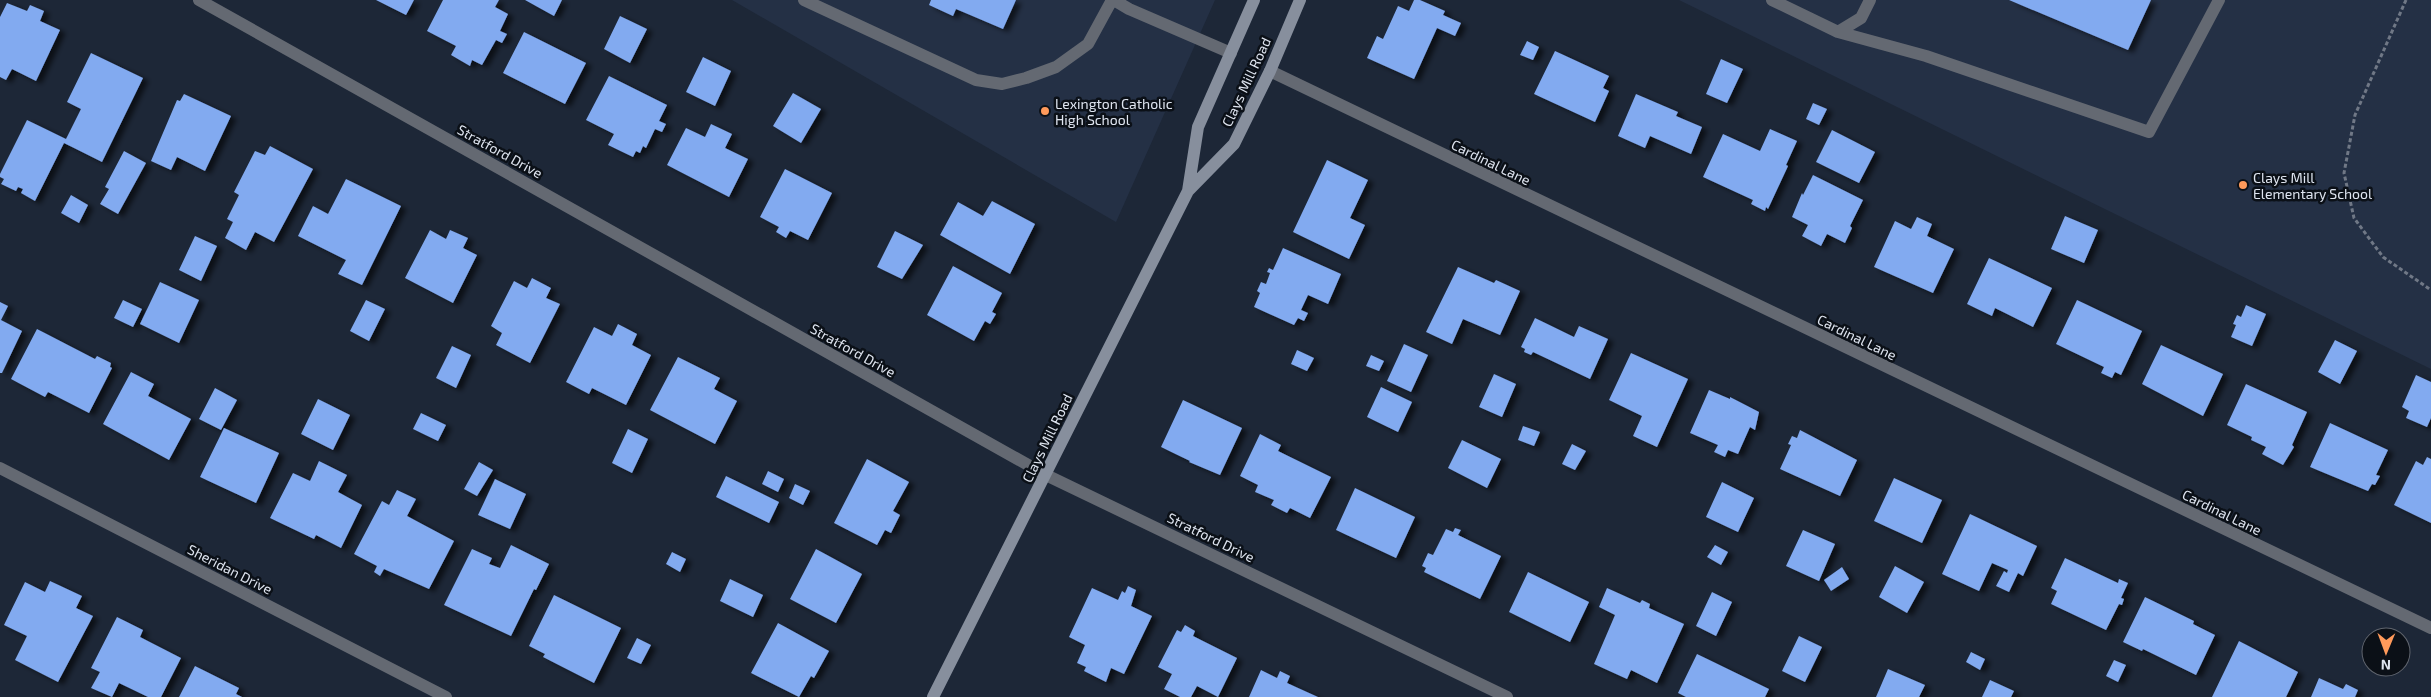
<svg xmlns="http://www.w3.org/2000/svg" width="2431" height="697" font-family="'Exo 2',sans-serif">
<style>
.built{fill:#243045}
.building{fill:#82aaf0;filter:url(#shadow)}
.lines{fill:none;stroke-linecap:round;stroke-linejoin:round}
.path{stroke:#707886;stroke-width:3;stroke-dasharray:4 2.5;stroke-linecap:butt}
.service{stroke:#646972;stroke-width:12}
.minor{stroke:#646972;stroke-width:12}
.secondary{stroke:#878f9d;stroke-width:12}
.poi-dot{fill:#ff9a5b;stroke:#0b1017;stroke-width:2}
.labels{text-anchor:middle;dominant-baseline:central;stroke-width:5;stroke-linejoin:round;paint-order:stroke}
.street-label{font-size:14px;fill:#dfe5f0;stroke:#0b1017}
.poi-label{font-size:14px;fill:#dfe5f0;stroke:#0b1017;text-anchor:start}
</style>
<defs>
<filter id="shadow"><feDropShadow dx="5.5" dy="3" stdDeviation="2.5" flood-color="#0009"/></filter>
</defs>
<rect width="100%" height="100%" fill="#1d2737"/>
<!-- built -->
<path class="built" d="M732,0H1215L1116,222Z
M1679,0H2431V369Z"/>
<!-- building -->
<path class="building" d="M376,0H414L406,15Z
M443,0H499L495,7L508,14L500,31L507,34L502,43L496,40L482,65L472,60L470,66L451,55L456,46L427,31Z
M525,0H562L554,16Z
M931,0H1016L1003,29L956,9L953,16L929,5Z
M1414,0H1420L1445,11L1443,15L1461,23L1455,36L1437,28L1414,79L1367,58L1377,36L1383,39L1398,6L1409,11Z
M2009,0H2151L2128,50Z
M7,3L27,11L30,5L44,11L40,21L60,30L36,81L12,69L6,80L0,77V17Z
M620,16L647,29L630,63L604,49Z
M524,32L586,63L565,104L503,73Z
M1527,41L1539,47L1533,60L1520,55Z
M1555,51L1609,76L1603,88L1609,91L1595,122L1534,94Z
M91,53L143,78L102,162L64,143L35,201L21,193L23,189L18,187L16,191L1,184L4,179L0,177V174L27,120L66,139L81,109L67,102Z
M703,57L731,71L715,106L686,92Z
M1721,59L1743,69L1727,103L1706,94Z
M609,76L667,105L659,121L666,124L662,132L655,129L646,148L643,146L640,153L636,151L633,157L608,145L614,134L586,120Z
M793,93L821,109L801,143L773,126Z
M184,94L231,116L205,171L177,157L171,170L151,161L177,100L180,101Z
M1636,94L1678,112L1676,116L1702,127L1691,154L1650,136L1645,148L1618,136Z
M1813,103L1827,109L1819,125L1806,119Z
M711,124L732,134L725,148L748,159L729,197L667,165L686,128L705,137Z
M1770,129L1797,141L1786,165L1788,166L1768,209L1766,207L1765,211L1751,204L1753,200L1703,177L1723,134L1760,151Z
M1832,130L1875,152L1859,183L1816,162Z
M270,146L313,169L274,242L255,232L246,250L225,238L233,222L227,219L239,195L234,192L255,151L265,155Z
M124,151L146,163L118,214L100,204L109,189L105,187Z
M1327,160L1368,180L1350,218L1365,225L1349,259L1293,232Z
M785,169L832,193L808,240L790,231L786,238L776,232L779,227L760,217Z
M1813,175L1863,200L1850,226L1852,228L1845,243L1827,234L1821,246L1802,236L1808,225L1792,217L1802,193L1803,195Z
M346,179L401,206L362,285L338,274L346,260L298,236L313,206L328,214Z
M71,195L88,205L79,223L61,213Z
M992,201L1035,224L1010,274L940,235L958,202L983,216Z
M2065,216L2098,230L2084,263L2051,249Z
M1917,217L1932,224L1927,236L1954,249L1933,293L1874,267L1895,221L1911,229Z
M430,230L446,239L450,230L468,238L463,248L477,255L453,303L405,278Z
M895,231L923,245L902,279L877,267Z
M195,236L217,246L201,281L179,270Z
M1283,248L1341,274L1328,304L1308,295L1301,310L1308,313L1304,321L1298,318L1294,325L1254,307L1260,293L1257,291L1261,282L1266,284L1270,273L1267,272L1269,268L1273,270Z
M1989,258L2052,288L2033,327L1995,308L1992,316L1967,304Z
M953,266L1002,293L992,312L996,314L990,324L985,321L974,341L927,315Z
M1458,267L1494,283L1496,280L1520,291L1500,335L1463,319L1452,344L1426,332Z
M532,278L551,288L546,298L560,304L530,363L496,345L502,333L491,326L514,281L527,288Z
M160,282L199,300L179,343L140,324Z
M123,300L142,309L133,327L114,318Z
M366,300L385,309L369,341L350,331Z
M2077,300L2142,331L2121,375L2115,372L2112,378L2101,373L2104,367L2056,344Z
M0,302L8,306L1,320L22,331L2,373H0Z
M2246,305L2266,314L2252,346L2231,337L2236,325L2233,324L2237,315L2241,317Z
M1535,318L1574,337L1579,326L1608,339L1590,379L1533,352L1531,355L1524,352L1525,349L1521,347Z
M618,324L637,334L632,345L651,355L626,405L592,388L589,394L566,382L594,327L612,336Z
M37,329L95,359L97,356L111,363L110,367L112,368L89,413L48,392L45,397L11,379Z
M2335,340L2357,351L2340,384L2318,372Z
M1404,344L1428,355L1411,392L1387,381Z
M2161,345L2223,374L2203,416L2142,384Z
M452,346L471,355L456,388L436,378Z
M1297,350L1314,358L1307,371L1291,364Z
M1631,353L1688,379L1657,447L1633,436L1642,416L1609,400Z
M1371,355L1384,361L1379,371L1366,366Z
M678,357L720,378L714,389L737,401L715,444L650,410Z
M131,372L154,384L148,396L191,419L169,460L103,424Z
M1494,374L1516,384L1502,417L1479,407Z
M2416,375L2431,382V418L2427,427L2406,418L2409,411L2402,407Z
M2246,384L2307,412L2292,445L2294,447L2283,465L2262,454L2266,447L2251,440L2252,437L2227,425Z
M1381,387L1412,402L1398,432L1367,417Z
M215,388L237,400L221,430L199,419Z
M1709,390L1730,399V397L1759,412L1755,430L1750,427L1738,454L1728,450L1725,457L1714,452L1718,445L1690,433Z
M318,399L350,415L333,450L301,434Z
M1183,400L1242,428L1220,475L1189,462L1190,461L1161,447Z
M421,413L446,425L438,441L413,429Z
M2330,423L2388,450L2376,475L2380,476L2375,485L2372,484L2368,491L2310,467Z
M1523,426L1540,432L1534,446L1518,440Z
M224,428L279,453L256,503L200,477Z
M628,429L648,439L632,473L612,463Z
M1800,430L1857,460L1840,496L1780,469L1791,445L1788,444L1792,436L1797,438Z
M1260,434L1281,445L1278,451L1331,477L1310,518L1290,508L1287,513L1271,505L1274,500L1255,492L1258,485L1240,476Z
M1462,440L1501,459L1487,488L1448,468Z
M1572,444L1586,451L1575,470L1562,464Z
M2427,457L2431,459V523L2394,505L2416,461L2423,465Z
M867,459L909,482L893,511L900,515L891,533L885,530L877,545L834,523Z
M319,461L347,475L338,492L362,505L341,548L316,535L314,539L270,518L293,473L310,481Z
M479,462L493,470L477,496L464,489Z
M768,471L784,479L778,492L762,484Z
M726,476L779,502L769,523L716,497Z
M1894,478L1942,500L1922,543L1874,521Z
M495,479L526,494L510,529L478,515Z
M1722,482L1754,498L1738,532L1706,517Z
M795,484L810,491L803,505L789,498Z
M1355,488L1415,517L1396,558L1336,530Z
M397,490L416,499L407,516L454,541L429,589L384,569L380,576L374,572L377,566L354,554L382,501L389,505Z
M1970,514L2037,546L2023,576L2018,573L2009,592L1996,586L2004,571L2007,573L2008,570L1992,563L1979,591L1942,574Z
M1455,528L1461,530L1458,535L1501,556L1480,599L1424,572L1426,568L1422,566L1428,553L1433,555L1446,529L1453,532Z
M1803,530L1835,544L1819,581L1786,566Z
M511,545L549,564L536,590L534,589L511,636L444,605L472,549L492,558L489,564L500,568Z
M1715,545L1728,552L1721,565L1707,557Z
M816,549L862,574L836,623L790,599Z
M672,552L686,559L680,572L666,564Z
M2065,558L2118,583L2119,579L2128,583L2121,598L2124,599L2122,605L2119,604L2106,630L2051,604L2057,591L2051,588Z
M1895,566L1924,582L1907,613L1879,597Z
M1842,567L1849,579L1831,591L1824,580Z
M1528,572L1589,602L1570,642L1509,612Z
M730,579L763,595L753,617L720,601Z
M50,581L82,596L76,608L93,616L58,682L15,660L27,636L4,625L25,582L45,592Z
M1128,586L1136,590L1131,606L1152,616L1124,674L1111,668L1106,682L1084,671L1086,667L1077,663L1085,645L1069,637L1092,588L1118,600L1122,591L1125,593Z
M1607,588L1640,603L1642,600L1650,604L1649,608L1684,624L1657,683L1631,670L1627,679L1594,664L1615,615L1599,607Z
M1712,592L1732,602L1716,636L1696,626Z
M554,595L621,628L594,683L543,657L545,654L529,646Z
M2145,597L2194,621L2193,624L2215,635L2196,675L2143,649L2142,651L2123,642Z
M117,617L143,630L140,637L181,658L161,697H148L119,683L112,697L91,688L100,672L91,668Z
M778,623L829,651L814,678L811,676L799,697L751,673Z
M1185,625L1195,631L1193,636L1237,658L1218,697L1197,686L1191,697H1180L1164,689L1172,674L1158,667L1177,630L1181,632Z
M1799,636L1822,647L1805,682L1782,671Z
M637,638L651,645L641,664L627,658Z
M2239,641L2298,672L2286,697H2212Z
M1971,652L1985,659L1980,670L1966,662Z
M1697,654L1769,689L1765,697H1686L1678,693Z
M2114,660L2126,665L2118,682L2106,676Z
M195,666L239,688L236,694L242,697H179Z
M1888,669L1925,685L1919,697H1876Z
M1261,670L1277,678L1280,671L1290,676L1287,683L1318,697H1249Z
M2319,678L2343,689L2346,684L2358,690L2355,697H2311Z
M1990,680L2014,691L2011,697H1982Z"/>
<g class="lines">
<!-- path -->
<path class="path" d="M2406,0L2355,115L2344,173L2354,218L2383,257L2431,290"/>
<!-- service -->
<path class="service" d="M804,0L976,80L1002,84L1026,78L1056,67L1088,44L1112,0
M1114,0L1129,9L1231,53
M1772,0L1838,32L1926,56L2149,132L2219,0
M1838,32L1861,18L1870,0"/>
<!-- minor -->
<path class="minor" d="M199,0L1046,475L1507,697
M1270,71L2431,628
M0,468L446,697"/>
<!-- secondary -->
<path class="secondary" d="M1188,191L1198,127L1254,0
M933,697L1188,191L1234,144L1270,71L1300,0"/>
</g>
<!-- markers -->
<g class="poi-dot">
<circle cx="1045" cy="111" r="5"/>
<circle cx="2243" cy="185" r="5"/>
</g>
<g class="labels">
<!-- street labels -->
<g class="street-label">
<text transform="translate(1246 82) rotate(-65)">Clays Mill Road</text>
<text transform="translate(500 151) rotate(29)">Stratford Drive</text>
<text transform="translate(1491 162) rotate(26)">Cardinal Lane</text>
<text transform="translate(1857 337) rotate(26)">Cardinal Lane</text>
<text transform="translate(853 350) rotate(29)">Stratford Drive</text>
<text transform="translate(1047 438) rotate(-64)">Clays Mill Road</text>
<text transform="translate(2222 512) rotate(26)">Cardinal Lane</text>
<text transform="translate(1211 537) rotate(26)">Stratford Drive</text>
<text transform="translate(230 569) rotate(27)">Sheridan Drive</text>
</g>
<!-- poi labels -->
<g class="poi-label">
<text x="1055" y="103">Lexington Catholic<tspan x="1055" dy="16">High School</tspan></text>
<text x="2253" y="177">Clays Mill<tspan x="2253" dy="16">Elementary School</tspan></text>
</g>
</g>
<!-- north arrow -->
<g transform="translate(2386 652) rotate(181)"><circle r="24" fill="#0b1017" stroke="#60656e"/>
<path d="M0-4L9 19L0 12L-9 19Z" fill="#ff9a5b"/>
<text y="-8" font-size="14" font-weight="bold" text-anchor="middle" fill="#dfe5f0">N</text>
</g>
</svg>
